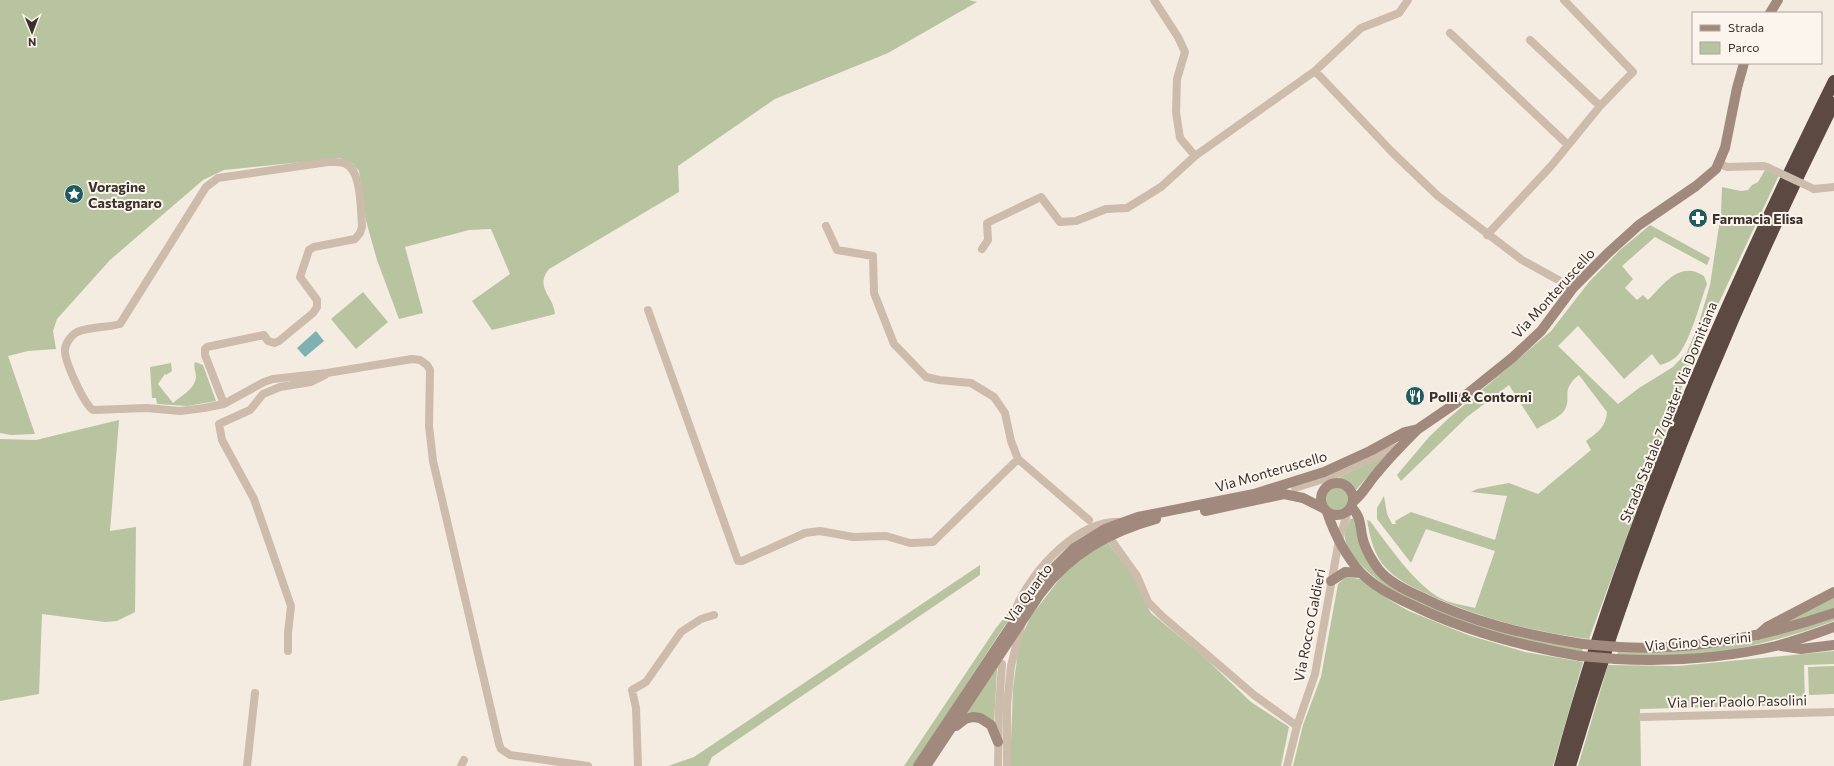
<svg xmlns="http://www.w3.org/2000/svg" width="1834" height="766" font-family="Commissioner,sans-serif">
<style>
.green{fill:#b8c4a0}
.water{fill:#7fb0b2}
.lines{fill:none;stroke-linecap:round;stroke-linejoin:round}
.street{stroke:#cdbbac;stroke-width:8}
.secondary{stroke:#a18a7d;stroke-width:10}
.highway{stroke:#5c4a42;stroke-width:12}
.street-bridge{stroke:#cdbbac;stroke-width:8}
.secondary-bridge{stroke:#a18a7d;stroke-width:10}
.labels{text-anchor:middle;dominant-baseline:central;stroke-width:4;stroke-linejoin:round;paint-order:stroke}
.poi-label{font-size:14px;font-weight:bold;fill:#3b302b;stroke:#fbf5ee;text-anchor:start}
.street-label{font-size:14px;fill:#3b302b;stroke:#fbf5ee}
</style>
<rect width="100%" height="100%" fill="#f4ebe1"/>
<!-- green -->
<path class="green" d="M0,0H969L977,2L888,53L775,99L678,166L679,192L549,269C534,288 554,296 555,314L492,330L472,301L510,274L491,229L469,230L405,247L423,313L399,319L377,260L366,221L359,171L352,163L340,158L224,170L203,180L110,260L57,319L53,331L56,349L28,351L8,356L35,434L11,435L0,433Z
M1765,170L1779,175L1691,362L1589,639C1532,632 1475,617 1423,592C1410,586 1398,580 1387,569C1374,556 1370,538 1367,520L1370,521C1388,545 1416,586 1442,599C1452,604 1464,605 1475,608L1495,551L1426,529L1411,563L1377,519V508L1384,496L1387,514L1392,524H1396L1395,521L1411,512L1495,540L1507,496L1471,492L1477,489L1509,483L1538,494L1591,450L1586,441C1597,433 1606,427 1607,412L1579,375C1559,391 1573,397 1564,411C1559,418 1544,424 1537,429L1509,385L1467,417L1401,481L1397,475L1429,437L1449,418L1551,331L1589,282L1620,250L1650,225L1710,258L1707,265L1655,237L1622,266L1633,279L1625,288L1637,300L1643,295L1648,300C1664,284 1680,260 1704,276L1707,284C1699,305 1692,336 1679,354C1674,360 1667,363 1660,365L1652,354L1624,379L1578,326L1558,346L1618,404L1639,388L1673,367L1687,352L1698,326L1710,285L1721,213L1722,187L1741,191L1748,190L1752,185L1758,182Z
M363,292L388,322L356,349L331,319Z
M195,362L203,365L216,401L187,406L157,404L156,398H152L150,367L171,363L172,371L166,375L165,374L158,384L173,403C181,396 195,389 196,377C196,371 193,368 195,362Z
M119,420L110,531L136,527L135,612L117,621L105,622L42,614L39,694L0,701V439L36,440Z
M1387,454L1356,490L1349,483L1338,478Z
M1324 499a13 13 0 1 1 26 0a13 13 0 1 1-26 0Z
M1354,518L1376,572L1520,637L1583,648L1582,652C1563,648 1544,646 1525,642C1471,630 1390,602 1355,558C1352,553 1346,546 1345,539C1344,532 1348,525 1350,519Z
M1106,540L1134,577L1142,597L1151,613L1202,655L1251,702L1289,727L1281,766H1010L1013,689L1018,651L1023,633L1031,616L1068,568Z
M980,565V575L712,757L708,766H668L694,757Z
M1346,577L1360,579L1391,601L1409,611L1468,635L1525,652L1583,662L1553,766H1293L1303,725L1321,677L1338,584Z
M1834,597V608L1798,621L1784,624V622Z
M1013,607L1018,608L1005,625L913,766H904L996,628Z
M1834,617V621C1790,637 1747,649 1700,654C1673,656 1645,655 1617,656L1618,652C1693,654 1763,642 1834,617Z
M1834,651V664L1804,665L1805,705L1640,709L1641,766H1578L1608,665L1678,666Z
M998,663H1001L997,669L994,724L966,713Z
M1834,666V694L1809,695L1808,667Z"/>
<!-- water -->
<path class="water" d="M316,331L324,341L305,357L297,348Z"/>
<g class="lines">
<!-- street -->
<path class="street" d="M1450,33L1568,145
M1530,40L1600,106
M1315,71L1393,153L1438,196L1522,260L1573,288
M1195,156L1315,71L1361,28L1399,13L1408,0
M1718,163L1727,167L1764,166L1769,168
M1814,189L1834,187
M826,226L837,250L873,256L874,293L894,344L926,377L939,380L971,383L994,397L1005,413L1011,441L1018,459L1089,520
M1487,235L1552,165L1600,106L1633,72L1564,0
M982,249L988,240L987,223L1041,197L1060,222L1076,221L1106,209L1127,208L1161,187L1195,156L1180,138L1176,112L1177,79L1185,52L1178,37L1154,0
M648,310L738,561H742L805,533L820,531L853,537L886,536L910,543L933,542L1018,459
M224,404L205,355V349L207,347L264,335L268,341L274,343L279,341L313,313L317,307V300L300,277L309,250L314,247L355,239L360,233L362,227C361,212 361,175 349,166C342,161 336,162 328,162L218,178L206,187L120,324C106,328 90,326 77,332C71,335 64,345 65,352C66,364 84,404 93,410L147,408L180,411L204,408L224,404L264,382L273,379L327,373L412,359L420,360L427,365L430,370L429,426L433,461L499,744L501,749L510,755L588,766
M1295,488L1327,478L1400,446
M1112,541L1137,576L1148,602L1162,616L1254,695L1297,726
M1017,606C1033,569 1079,519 1122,522
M288,651V633L291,606L254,499L222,440L219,424L250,410L263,394L280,387L311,382L325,375
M1642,717L1834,712
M247,766L255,693
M461,766L464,760
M638,766L636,708L632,690L646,682L681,632L701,619L714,615
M998,766L999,707L1002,664
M1007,766V705L1011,666L1022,622
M1287,766L1297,726L1315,674L1339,540L1348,511"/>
<!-- secondary -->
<path class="secondary" d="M1770,13L1778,0
M1321 499a16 16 0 1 1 32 0a16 16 0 1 1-32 0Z
M1353,502C1364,493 1368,483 1377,473C1390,457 1404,443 1418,429
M1351,507C1363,518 1359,529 1364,543C1367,552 1373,562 1379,570C1389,582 1405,590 1419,596C1471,622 1526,635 1583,644
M1205,511L1284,494L1303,498L1323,508
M1327,512C1334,533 1346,556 1361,573C1375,587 1394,597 1412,605C1465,631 1521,646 1580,656
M1331,581L1345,572L1361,573
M1758,635L1767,627L1834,592
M1781,646L1801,649L1834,645
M1619,647C1694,651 1764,637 1834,613
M1616,659C1670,662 1724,658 1776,646C1795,641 1815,634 1834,627
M956,726L965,719L973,717L980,718L991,725L998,742
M918,766L1041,581L1074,548L1105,529L1138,517L1254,494L1324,472L1370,451L1405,432L1418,429L1456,403L1512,358L1541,331L1573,288L1608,253L1639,225L1696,186L1716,169L1725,148L1737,88L1744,63
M926,766L1040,594C1070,554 1109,532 1156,519"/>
<!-- highway -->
<path class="highway" d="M1560,766C1624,528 1725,301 1834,81
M1570,766C1638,535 1727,318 1834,103"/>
<!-- street-bridge -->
<path class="street-bridge" d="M1769,168L1814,189"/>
<!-- secondary-bridge -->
<path class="secondary-bridge" d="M1583,644L1619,647
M1580,656L1616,659"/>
</g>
<!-- icons -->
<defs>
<g id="sight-disc" transform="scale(1)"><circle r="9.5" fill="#1f5a5e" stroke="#fbf5ee"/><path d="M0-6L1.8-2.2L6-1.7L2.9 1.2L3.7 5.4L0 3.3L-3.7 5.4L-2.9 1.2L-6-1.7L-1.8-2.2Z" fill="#fff"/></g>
<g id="pharmacy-disc" transform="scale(1)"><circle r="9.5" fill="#1f5a5e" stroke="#fbf5ee"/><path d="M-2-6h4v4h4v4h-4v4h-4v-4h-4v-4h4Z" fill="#fff"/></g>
<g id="restaurant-disc" transform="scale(1)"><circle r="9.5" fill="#1f5a5e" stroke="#fbf5ee"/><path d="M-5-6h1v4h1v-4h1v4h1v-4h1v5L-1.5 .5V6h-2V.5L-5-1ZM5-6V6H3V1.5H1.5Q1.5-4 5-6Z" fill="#fff"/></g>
</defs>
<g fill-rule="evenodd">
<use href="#sight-disc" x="74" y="194"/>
<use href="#pharmacy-disc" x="1698" y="218"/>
<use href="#restaurant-disc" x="1415" y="396"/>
</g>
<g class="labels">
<!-- poi labels -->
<g class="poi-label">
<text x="88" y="186">Voragine<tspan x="88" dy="16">Castagnaro</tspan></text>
<text x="1712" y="218">Farmacia Elisa</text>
<text x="1429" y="396">Polli &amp; Contorni</text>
</g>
<!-- street labels -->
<g class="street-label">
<text transform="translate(1553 293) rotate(-48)">Via Monteruscello</text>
<text transform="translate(1668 412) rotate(-68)">Strada Statale 7 quater Via Domitiana</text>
<text transform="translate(1271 471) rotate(-16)">Via Monteruscello</text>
<text transform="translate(1028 593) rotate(-54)">Via Quarto</text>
<text transform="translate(1309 625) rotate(-79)">Via Rocco Galdieri</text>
<text transform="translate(1698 641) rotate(-5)">Via Gino Severini</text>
<text transform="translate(1737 701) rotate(-1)">Via Pier Paolo Pasolini</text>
</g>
</g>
<!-- legend -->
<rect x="1692" y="12" width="130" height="52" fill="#fbf5ee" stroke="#aea6a0"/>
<rect x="1700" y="25" width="20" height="6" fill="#a18a7d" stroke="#aea6a0"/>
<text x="1728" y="32" font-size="12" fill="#3b302b">Strada</text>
<rect x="1700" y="42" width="20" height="12" fill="#b8c4a0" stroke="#aea6a0"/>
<text x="1728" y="52" font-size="12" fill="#3b302b">Parco</text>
<!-- north arrow -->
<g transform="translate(32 32) rotate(179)" stroke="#fbf5ee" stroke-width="3" paint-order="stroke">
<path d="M0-3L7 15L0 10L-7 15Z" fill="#3b302b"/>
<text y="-6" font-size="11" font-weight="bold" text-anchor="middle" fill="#3b302b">N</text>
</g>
</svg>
